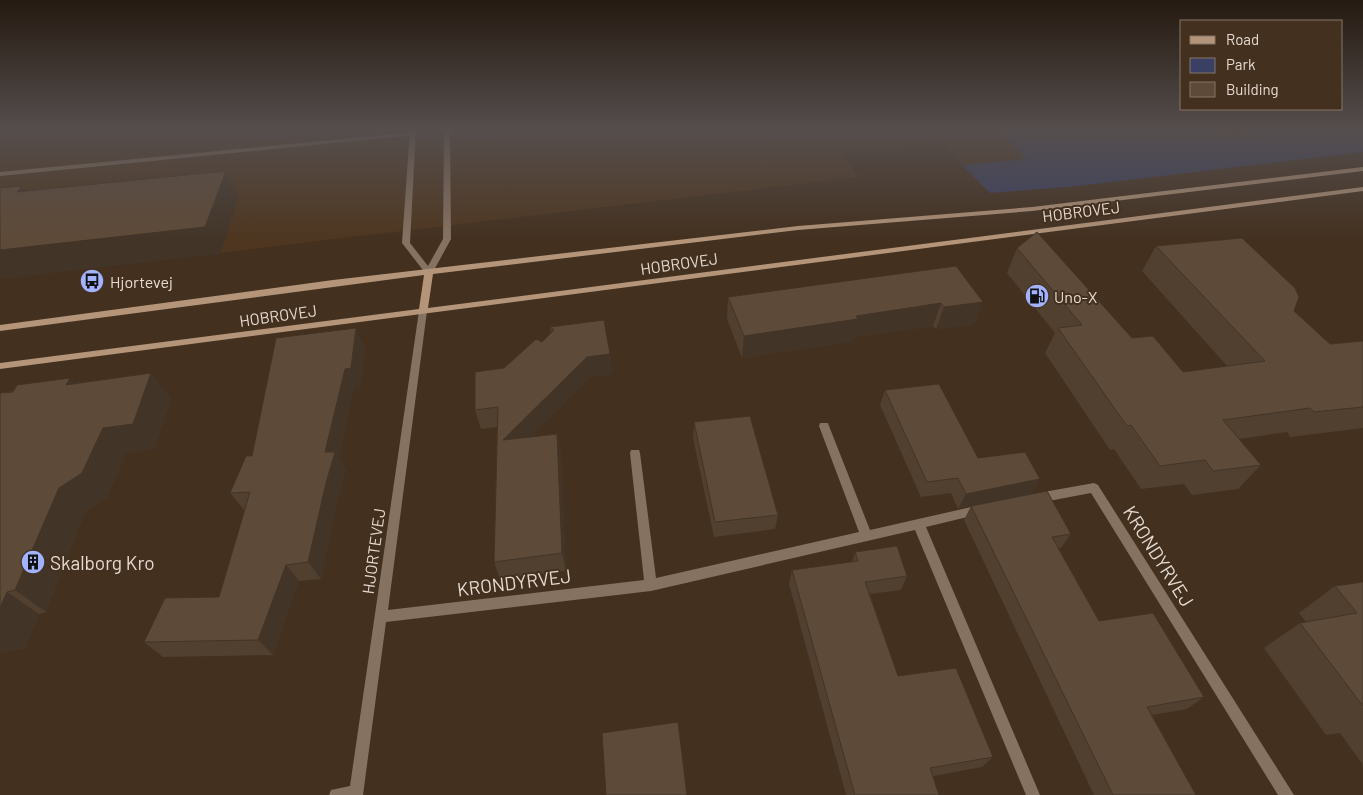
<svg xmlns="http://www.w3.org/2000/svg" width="1363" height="795" font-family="Barlow,sans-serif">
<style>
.built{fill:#4e3620}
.green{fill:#394063}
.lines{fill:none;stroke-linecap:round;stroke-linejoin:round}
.minor{fill:#867261;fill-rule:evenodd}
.tertiary{fill:#867261;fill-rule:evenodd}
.secondary{fill:#b4957a;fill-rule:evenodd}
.wall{fill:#514030}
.shaded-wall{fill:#423427}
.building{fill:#5e4a38;stroke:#423427}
.labels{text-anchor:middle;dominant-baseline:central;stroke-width:4;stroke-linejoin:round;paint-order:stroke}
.street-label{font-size:16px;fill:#e7dbd1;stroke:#43301f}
.poi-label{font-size:16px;fill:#e7dbd1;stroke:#43301f;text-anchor:start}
.near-street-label{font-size:19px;fill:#e7dbd1;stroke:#43301f}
.near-poi-label{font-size:19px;fill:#e7dbd1;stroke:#43301f;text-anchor:start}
</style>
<rect width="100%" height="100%" fill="#43301f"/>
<!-- built -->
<path class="built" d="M0,129H1304L962,165L944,142L844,154L858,177L0,279Z"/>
<!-- green -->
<path class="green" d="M999,129H1139L1144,132L1175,129H1214L1230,133L1269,129H1363V152L1078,186L990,193L962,165L1026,159Z"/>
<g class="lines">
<!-- minor -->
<path class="minor" d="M413,132L416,134L415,135L0,176V172Z
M423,308L427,311L388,610L644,580L630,453L631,450H639L640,453L656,578L859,532L819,426L820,423H828L829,426L870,530L980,505L984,507L986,510L984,513L926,527L1040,795H1026L915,530L651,591L386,622L363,795H329L331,790L350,786L419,311Z
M1094,483L1098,485L1294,795H1278L1091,493L1038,503L1034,501L1032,498L1034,495L1038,493Z"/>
<!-- tertiary -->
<path class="tertiary" d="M410,129H416L410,243L428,266L443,239L444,129H450L451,239L433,272L429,275L426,274L402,243Z"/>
<!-- secondary -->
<path class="secondary" d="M1363,167V171L1032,211L798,230L433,274L428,308L1363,187V191L0,369V363L419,309L424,275L0,331V325L333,280L798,226L1032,207Z"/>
</g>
<!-- wall -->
<path class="wall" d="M1214,129H1269L1230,133Z
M1156,246L1294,311L1330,344L1363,341V428L1290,437L1287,432L1239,439L1261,465L1238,489L1192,495L1184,484L1141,489L1114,449L1110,450L1045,353L1055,333L1007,273L1017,248L1132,338L1183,372L1227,366L1142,271Z
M728,297L983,302L974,324L936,329L933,326L853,337V341L742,358L727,319Z
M550,327L610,354L612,374L590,377L530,437L557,434L561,453L566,571L500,579L494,562L497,427L481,429L475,410L542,342L551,333Z
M365,347L360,387H354L339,457L346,470L337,501L321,579L299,581L273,655L163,657L144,642L219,597L245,511L230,493L252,456Z
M151,373L171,399L154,449L126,453L107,498L85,512L46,612L39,614L25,648L0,653V393Z
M885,390L978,458L1040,479L1031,494L1071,534L1061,548L1058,549L1099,621L1204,697L1187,709L1152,715L1196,795H1094L964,520L971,506L958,509L951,493L921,497L880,405Z
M694,422L778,515L775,529L714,537L693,438Z
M855,552L907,576L901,590L870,594L898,676L993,757L982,767L933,776L939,795H846L789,584L792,570L852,562Z
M1363,582V765L1340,733L1326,735L1264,648L1300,623L1306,622L1299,613L1335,586Z"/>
<!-- shaded-wall -->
<path class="shaded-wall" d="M1233,129H1269L1230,133Z
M226,171L239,197L220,254L0,279V250Z
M22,186L41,212L17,192Z
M983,302L974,324L936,329L944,307Z
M941,303L933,326L853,337V341L742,358L744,336L856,316Z
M356,328L365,347L360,387H354L339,457L346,470L337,501L321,579L308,562L325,452L345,369Z
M610,354L612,374L590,377L509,459L503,440L587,357Z
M151,373L171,399L154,449L126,453L107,498L85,512L46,612L15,590L59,488L103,428Z
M70,378L92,403L66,385Z
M557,434L561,453L566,571L562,553Z
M1040,479L1031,494L958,509L966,494Z
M286,565L299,581L273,655L258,640Z
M7,592L39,614L25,648L0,653V608Z"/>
<!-- building -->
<path class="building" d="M226,171L205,227L0,250V188L22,186L17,192Z
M1037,232L1132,338L1153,336L1183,372L1265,361L1156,246L1242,238L1295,288L1299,297L1294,311L1330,344L1363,341V407L1314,412L1310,408L1223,420L1261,465L1213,471L1205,460L1160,466L1131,425L1127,426L1058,328L1082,325L1017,248Z
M956,266L983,302L944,307L941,303L856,316L858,319L744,336L728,297Z
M604,320L610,354L587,357L503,440L557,434L562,553L494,562L498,407L475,410V372L504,368L536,339L542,342L554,330L550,327Z
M356,328L351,368L345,369L325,452H335L326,483L308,562L286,565L258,640L144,642L165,598L219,597L250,492L230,493L246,456H252L276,338Z
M151,373L133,424L103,428L82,473L59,488L15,590L7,592L0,608V393L13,392L17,385L70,378L66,385Z
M939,384L978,458L1025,452L1040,479L966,494L958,478L927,482L885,390Z
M750,416L778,515L715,522L694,422Z
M1047,491L1071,534L1052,537L1099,621L1153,613L1204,697L1147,707L1196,795H1113L971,506Z
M897,546L907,576L865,582L898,676L956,668L993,757L930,768L939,795H855L792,570L858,561L855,552Z
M1363,582V706L1300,623L1357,613L1335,586Z
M678,722L687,795H606L602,733Z"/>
<!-- sky -->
<linearGradient id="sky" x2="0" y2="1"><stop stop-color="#251a11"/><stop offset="0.54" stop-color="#554e4d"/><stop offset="1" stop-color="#554e4d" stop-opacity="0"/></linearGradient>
<rect width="1363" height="240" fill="url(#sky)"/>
<!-- icons -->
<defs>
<g id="bus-disc" transform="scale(1.25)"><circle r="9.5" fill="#a3b2fd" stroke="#43301f"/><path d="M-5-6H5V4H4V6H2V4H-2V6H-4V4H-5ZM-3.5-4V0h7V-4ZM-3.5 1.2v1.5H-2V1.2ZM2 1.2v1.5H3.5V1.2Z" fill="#111"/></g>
<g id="fuel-disc" transform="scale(1.25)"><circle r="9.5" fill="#a3b2fd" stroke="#43301f"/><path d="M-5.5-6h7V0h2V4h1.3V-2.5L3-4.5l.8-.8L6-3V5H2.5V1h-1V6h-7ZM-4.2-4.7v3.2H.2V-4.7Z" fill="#111"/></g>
<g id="building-disc" transform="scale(1.25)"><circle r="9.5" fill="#a3b2fd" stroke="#43301f"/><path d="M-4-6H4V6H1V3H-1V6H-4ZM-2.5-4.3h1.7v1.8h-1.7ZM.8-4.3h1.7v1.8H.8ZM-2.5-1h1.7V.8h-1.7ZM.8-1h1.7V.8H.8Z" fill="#111"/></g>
</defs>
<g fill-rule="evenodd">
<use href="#bus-disc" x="92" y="281"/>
<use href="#fuel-disc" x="1037" y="296"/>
<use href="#building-disc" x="33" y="562"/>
</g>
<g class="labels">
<!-- street labels -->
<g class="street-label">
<text transform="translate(1081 211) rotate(-7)">HOBROVEJ</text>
<text transform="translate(679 263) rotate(-8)">HOBROVEJ</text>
<text transform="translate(278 315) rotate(-8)">HOBROVEJ</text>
<text transform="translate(373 551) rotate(-82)">HJORTEVEJ</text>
</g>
<!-- poi labels -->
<g class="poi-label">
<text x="110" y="281">Hjortevej</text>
<text x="1054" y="296">Uno-X</text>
</g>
<!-- near-street labels -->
<g class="near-street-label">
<text transform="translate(1159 556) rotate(58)">KRONDYRVEJ</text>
<text transform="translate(514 582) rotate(-7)">KRONDYRVEJ</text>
</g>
<!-- near-poi labels -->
<g class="near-poi-label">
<text x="50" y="562">Skalborg Kro</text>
</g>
</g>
<!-- legend -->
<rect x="1180" y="20" width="162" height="90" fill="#43301f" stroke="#857466"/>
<rect x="1190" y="36" width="25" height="8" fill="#b4957a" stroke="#857466"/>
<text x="1226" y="45" font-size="15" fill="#e7dbd1">Road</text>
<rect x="1190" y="58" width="25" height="15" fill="#394063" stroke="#857466"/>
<text x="1226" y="70" font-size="15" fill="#e7dbd1">Park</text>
<rect x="1190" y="82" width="25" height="15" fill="#5e4a38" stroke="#857466"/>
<text x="1226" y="95" font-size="15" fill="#e7dbd1">Building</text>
</svg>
